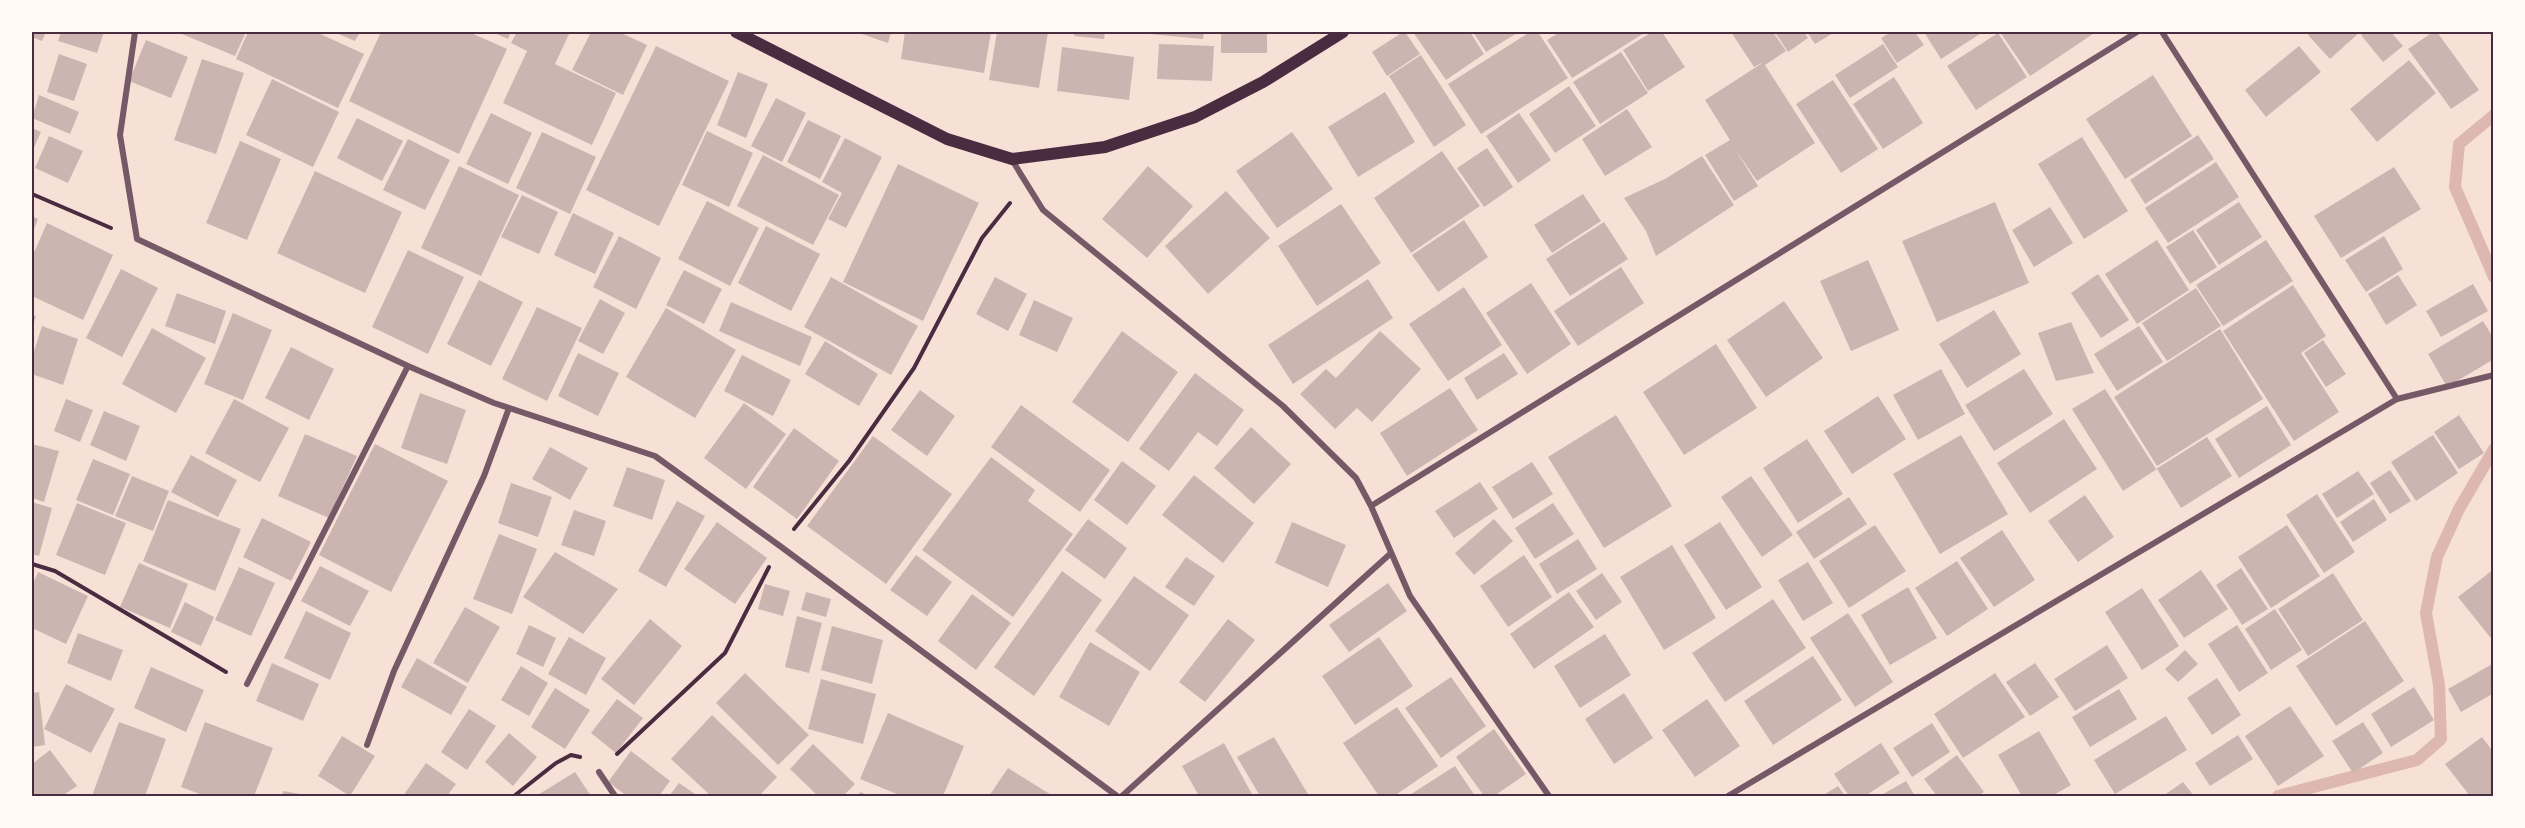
<svg xmlns="http://www.w3.org/2000/svg" width="2525" height="828" font-family="Lato,sans-serif">
<style>
.lines{fill:none;stroke-linecap:round;stroke-linejoin:round}
.stream{stroke:#dcb8b0;stroke-width:12}
.building{fill:#ccb4b1}
.path{stroke:#4a2c40;stroke-width:4}
.minor{stroke:#755966;stroke-width:6}
.secondary{stroke:#4a2c40;stroke-width:12}
.neatline{fill:none;stroke:#4a2c40;stroke-width:2}
</style>
<rect width="100%" height="100%" fill="#f7e1d7"/>
<g class="lines">
<!-- stream -->
<path class="stream" d="M2494,115L2459,144L2455,187L2494,277
M2278,796L2417,760L2441,739L2439,685L2426,613L2437,557L2459,509L2494,449"/>
</g>
<!-- building -->
<path class="building" d="M32,32H46L42,41L32,37Z
M61,32H104L97,53L58,41Z
M177,32H246L235,56Z
M248,32H316L364,54L338,108L236,59Z
M334,32H360L355,41Z
M381,32H469L507,49L459,154L349,101Z
M492,32H511L508,39Z
M517,32H570L555,64L616,93L592,145L503,103L527,51L511,43Z
M591,32H619L647,45L623,95L572,70Z
M856,32H891L888,43Z
M905,32H991L984,73L901,59Z
M997,32H1048L1039,88L989,80Z
M1074,32H1105L1104,39L1074,36Z
M1127,32H1204L1203,39Z
M1221,32H1267V53H1221Z
M1403,32H1405L1420,54L1387,76L1372,52Z
M1413,32H1470L1484,54L1446,80Z
M1473,32H1519L1486,52Z
M1530,32H1538L1568,78L1481,134L1448,84Z
M1560,32H1646L1572,78L1547,40Z
M1652,32H1662L1685,67L1648,91L1623,50Z
M1731,32H1773L1786,51L1765,65L1815,143L1757,181L1735,149L1758,186L1734,201L1705,155L1730,140L1705,100L1764,62L1754,67Z
M1775,32H1804L1808,38L1788,52Z
M1807,32H1835L1815,44Z
M1891,32H1915L1924,45L1897,63L1881,38Z
M1924,32H1983L1941,59Z
M2000,32H2096L2030,76Z
M2312,32H2360L2330,59L2308,35Z
M2366,32H2391L2403,46L2383,62L2361,35Z
M2433,32H2437L2479,90L2451,109L2408,49Z
M1998,33L2027,77L1976,110L1947,66Z
M146,40L188,57L171,98L129,81Z
M1159,44L1214,46L1212,81L1157,79Z
M1883,44L1898,67L1850,98L1835,75Z
M656,46L729,81L659,226L586,190Z
M2299,46L2321,72L2266,117L2245,90Z
M1062,47L1134,57L1129,100L1057,91Z
M1621,52L1648,93L1600,124L1573,82Z
M59,54L87,64L74,101L47,92Z
M1421,55L1466,125L1434,147L1389,76Z
M202,59L244,73L216,154L174,140Z
M2409,60L2436,93L2377,142L2350,109Z
M738,72L768,84L746,138L717,125Z
M2153,75L2192,136L2125,179L2086,119Z
M1894,77L1923,123L1883,149L1853,104Z
M272,79L339,112L313,167L246,135Z
M1833,80L1878,149L1841,173L1796,104Z
M1569,86L1596,126L1555,153L1529,114Z
M1385,92L1415,142L1358,177L1328,127Z
M39,95L79,112L70,134L32,118Z
M776,98L806,113L782,162L751,146Z
M1627,109L1652,147L1605,176L1582,139Z
M491,113L532,133L508,184L466,164Z
M1519,113L1551,160L1518,183L1486,136Z
M357,118L403,141L382,181L337,158Z
M808,120L841,136L820,179L787,162Z
M32,128L41,132L32,152Z
M707,131L753,153L729,207L682,185Z
M542,132L596,157L570,214L516,188Z
M1292,132L1333,189L1277,228L1236,171Z
M2198,135L2214,159L2145,204L2130,180Z
M49,136L83,151L68,183L35,168Z
M2082,137L2128,211L2084,239L2038,164Z
M845,138L882,157L846,228L828,219L842,193L822,182Z
M408,139L450,160L425,210L383,190Z
M240,141L281,159L247,240L206,223Z
M1487,148L1513,187L1484,207L1457,168Z
M1442,151L1480,206L1411,253L1374,198Z
M763,155L839,195L813,245L737,206Z
M1702,156L1734,205L1656,256L1646,231L1624,198L1665,179Z
M2216,162L2239,197L2168,243L2145,208Z
M898,164L979,203L923,321L843,282Z
M459,166L519,195L481,276L421,248Z
M1148,166L1193,206L1147,258L1102,219Z
M2394,167L2421,209L2341,258L2314,216Z
M315,171L402,212L365,293L277,253Z
M1226,191L1270,238L1208,294L1165,246Z
M1583,194L1601,221L1552,253L1534,225Z
M522,195L558,212L539,254L501,237Z
M707,201L759,228L730,286L678,259Z
M1995,202L2029,283L1937,322L1902,241Z
M2239,202L2262,237L2219,265L2196,230Z
M1341,204L1381,263L1317,306L1278,246Z
M2050,207L2073,243L2034,267L2012,230Z
M573,213L614,233L595,274L554,255Z
M32,216L38,219L32,234Z
M1464,220L1488,257L1438,292L1412,255Z
M1604,222L1628,259L1570,296L1546,259Z
M47,223L113,255L83,320L32,296V257Z
M766,226L820,254L791,311L738,283Z
M2193,230L2217,267L2190,284L2166,247Z
M619,236L661,258L636,309L593,287Z
M2384,236L2403,269L2366,292L2345,260Z
M2157,240L2189,290L2137,324L2105,274Z
M2266,240L2293,281L2223,326L2196,285Z
M408,250L464,277L428,354L372,327Z
M1868,260L1899,330L1851,351L1820,281Z
M1621,267L1644,303L1578,346L1554,311Z
M121,269L158,288L122,357L86,338Z
M684,270L722,289L704,324L666,305Z
M2098,274L2129,320L2101,338L2071,293Z
M2398,275L2417,305L2386,325L2368,294Z
M831,277L918,326L891,375L804,327Z
M995,277L1027,294L1008,331L976,314Z
M1368,279L1393,318L1293,384L1268,345Z
M479,280L523,302L491,366L447,344Z
M1531,283L1571,344L1527,374L1486,313Z
M2473,284L2488,311L2441,337L2426,311Z
M2293,285L2326,336L2301,353L2339,412L2294,441L2223,331Z
M1464,287L1502,345L1448,381L1409,324Z
M2196,288L2221,326L2167,361L2142,323Z
M177,293L226,311L215,344L165,326Z
M600,299L625,313L603,354L578,341Z
M1034,300L1073,318L1057,352L1019,335Z
M1784,301L1823,358L1766,397L1727,340Z
M731,302L812,337L800,366L719,331Z
M537,307L582,328L547,401L502,379Z
M666,308L736,350L695,418L626,377Z
M1994,310L2021,354L1967,388L1939,344Z
M233,313L272,330L243,400L204,384Z
M32,315L36,316L32,329Z
M2483,321L2494,339V359L2447,387L2428,354Z
M2071,322L2094,373L2056,381L2038,333Z
M42,326L78,339L63,385L32,374V358Z
M2139,326L2163,362L2117,391L2094,354Z
M152,328L206,358L176,413L122,384Z
M2220,329L2263,399L2157,466L2114,397Z
M1122,331L1178,372L1128,442L1072,402Z
M1380,331L1421,369L1372,422L1357,408L1335,429L1300,394L1326,369L1336,378Z
M2323,340L2346,374L2326,387L2304,353Z
M825,341L878,374L859,406L805,374Z
M1716,344L1757,408L1684,455L1643,392Z
M291,347L334,369L309,420L265,398Z
M578,353L619,373L598,416L558,396Z
M1504,353L1518,374L1477,400L1464,378Z
M742,355L791,380L773,416L724,391Z
M1941,369L1965,414L1918,440L1893,395Z
M2024,369L2053,414L1994,451L1965,405Z
M1195,373L1244,410L1217,446L1198,432L1169,471L1139,449Z
M1450,388L1478,430L1407,476L1380,433Z
M2105,389L2156,469L2207,437L2232,476L2181,508L2157,469L2123,491L2072,409Z
M920,390L955,416L927,456L891,430Z
M420,393L466,410L447,464L401,448Z
M1878,396L1906,439L1852,474L1824,431Z
M66,399L93,410L80,442L54,431Z
M234,399L289,428L260,482L205,453Z
M744,403L786,434L746,489L704,458Z
M1021,405L1110,470L1080,512L991,447Z
M2267,406L2291,445L2239,478L2215,439Z
M104,411L140,426L126,461L90,445Z
M1616,415L1672,506L1604,548L1548,457Z
M2459,415L2484,453L2459,469L2434,432Z
M2064,419L2097,469L2030,513L1997,463Z
M1251,427L1291,464L1254,504L1214,468Z
M794,428L839,461L797,519L753,487Z
M305,434L357,456L329,518L278,496Z
M1961,435L2008,514L1940,554L1893,474Z
M2433,435L2458,473L2416,501L2391,462Z
M873,436L952,494L886,584L807,526Z
M1807,439L1843,494L1798,523L1763,468Z
M32,444L59,451L44,502L32,498Z
M375,444L448,481L391,592L319,555Z
M550,447L588,468L570,500L532,479Z
M191,455L237,480L218,517L171,492Z
M991,457L1035,490L1028,501L1073,534L1013,617L922,550Z
M93,459L130,474L113,515L76,500Z
M1122,461L1156,486L1127,525L1094,500Z
M1532,462L1553,494L1513,519L1492,487Z
M627,467L665,480L652,520L613,506Z
M2390,470L2411,501L2390,514L2370,483Z
M2358,471L2374,494L2337,518L2322,494Z
M1194,475L1254,523L1223,563L1162,515Z
M132,476L169,491L153,531L115,516Z
M1751,476L1793,535L1762,557L1721,497Z
M1480,482L1498,509L1454,538L1435,511Z
M511,483L552,497L538,537L498,523Z
M2317,494L2355,552L2324,573L2286,515Z
M2085,495L2114,537L2078,562L2048,521Z
M1849,497L1867,524L1814,559L1796,532Z
M2374,499L2387,520L2353,542L2340,522Z
M168,500L241,529L215,591L143,561Z
M677,501L705,516L666,587L638,571Z
M32,502L52,508L39,556L32,554Z
M77,503L126,523L105,575L56,555Z
M1553,503L1574,534L1535,559L1515,528Z
M574,510L606,521L594,556L561,545Z
M262,518L311,542L291,581L243,557Z
M1088,519L1127,548L1105,579L1065,550Z
M1494,519L1513,541L1474,575L1455,553Z
M717,522L767,558L735,604L684,569Z
M1292,522L1346,545L1328,587L1275,563Z
M1720,522L1762,587L1726,610L1684,545Z
M1875,525L1906,571L1849,608L1819,561Z
M2287,525L2320,576L2271,608L2238,557Z
M2002,530L2035,580L1994,607L1960,558Z
M499,534L537,549L512,614L473,599Z
M1578,539L1597,569L1557,594L1539,564Z
M1672,545L1716,618L1664,650L1620,577Z
M555,552L618,589L583,634L523,597Z
M916,555L952,582L927,616L890,590Z
M1524,555L1552,597L1508,627L1480,586Z
M1186,557L1215,576L1194,606L1165,587Z
M1957,561L1988,609L1947,636L1915,588Z
M1808,562L1833,603L1803,621L1778,580Z
M139,563L188,584L170,628L120,607Z
M320,566L369,591L350,626L301,601Z
M239,567L275,583L251,636L215,620Z
M2241,568L2268,609L2242,625L2216,585Z
M2494,569V642L2458,597Z
M2201,570L2228,609L2184,638L2158,600Z
M1062,571L1102,600L1034,696L994,667Z
M38,572L88,596L66,644L32,628V586Z
M1602,573L1622,602L1596,620L1576,591Z
M2333,573L2363,620L2308,656L2278,609Z
M1134,576L1189,615L1150,671L1095,631Z
M1388,583L1407,611L1349,652L1329,625Z
M765,584L790,591L783,616L758,609Z
M1908,587L1937,638L1890,665L1861,615Z
M2142,588L2179,646L2142,670L2105,612Z
M806,592L831,599L826,617L801,610Z
M1569,592L1594,627L1534,669L1510,634Z
M972,594L1011,623L976,670L938,641Z
M1773,599L1806,648L1725,702L1692,653Z
M185,602L214,617L201,646L171,632Z
M465,607L500,627L468,683L433,663Z
M2275,609L2302,650L2271,670L2245,629Z
M306,611L351,633L330,680L284,658Z
M1848,613L1893,682L1855,707L1810,638Z
M797,616L822,623L809,673L785,667Z
M650,619L682,646L634,705L601,679Z
M1228,619L1255,640L1205,702L1179,682Z
M2365,621L2404,681L2336,726L2296,666Z
M529,625L556,638L543,667L516,654Z
M2237,625L2268,673L2239,692L2208,644Z
M832,626L883,640L872,684L821,670Z
M78,633L123,650L111,681L67,663Z
M1605,634L1631,675L1580,708L1554,666Z
M569,637L606,658L586,695L548,674Z
M1379,637L1413,686L1355,725L1322,676Z
M1090,642L1140,672L1109,726L1059,697Z
M2107,645L2128,678L2075,711L2054,679Z
M2185,650L2198,664L2178,682L2165,669Z
M1813,656L1842,700L1773,745L1744,701Z
M417,658L467,687L451,715L401,687Z
M272,663L319,684L303,721L256,701Z
M2035,663L2059,697L2030,716L2006,682Z
M2494,663V693L2461,712L2448,689Z
M521,666L548,683L529,716L501,700Z
M151,667L204,690L186,732L134,708Z
M745,673L809,735L778,765L716,703Z
M1995,673L2025,717L1963,758L1934,714Z
M1451,677L1486,726L1441,758L1405,708Z
M2217,678L2241,715L2212,735L2187,698Z
M821,679L876,694L863,744L808,729Z
M66,684L115,709L91,753L44,729Z
M2414,687L2434,720L2391,747L2371,714Z
M555,688L590,710L565,749L531,727Z
M2119,689L2137,719L2090,747L2072,717Z
M39,692L45,745L32,747V693Z
M1624,693L1653,738L1614,764L1585,719Z
M617,699L643,718L616,753L591,733Z
M1707,699L1740,746L1695,777L1662,730Z
M2290,706L2324,756L2278,786L2245,736Z
M1397,707L1438,766L1394,796H1379L1343,743Z
M469,709L496,726L467,770L441,752Z
M888,713L964,746L943,796H902L860,779Z
M712,715L777,777L759,796H711L671,759Z
M2166,716L2187,750L2115,794L2094,760Z
M119,722L166,739L145,796H92Z
M205,722L273,748L254,796H205L181,787Z
M2363,722L2383,753L2353,773L2332,741Z
M1932,723L1950,752L1912,777L1893,748Z
M1494,729L1526,774L1494,796H1484L1456,757Z
M2039,731L2071,785L2052,796H2022L1998,755Z
M509,733L537,757L513,786L485,762Z
M2238,735L2253,759L2210,786L2195,763Z
M342,736L375,756L350,796L318,776Z
M1274,737L1309,796H1260L1237,757Z
M2482,737L2494,753V796H2470L2445,764Z
M1224,743L1253,796H1199L1182,766Z
M1881,743L1900,773L1865,796H1849L1834,774Z
M813,744L855,784L843,796H818L790,769Z
M50,750L77,786L62,796H32V764Z
M631,751L670,781L659,796H627L608,782Z
M1957,755L1984,792L1978,796H1937L1924,779Z
M426,763L456,784L447,796H403Z
M1455,766L1475,796H1408Z
M1008,768L1053,796H989Z
M575,772L591,796H536Z
M1906,781L1915,796H1880Z
M2183,782L2194,796H2163Z
M679,783L698,796H669Z
M1838,786L1845,796H1822Z
M283,791L306,795V796H282Z
M860,792L871,796H858Z"/>
<g class="lines">
<!-- path -->
<path class="path" d="M32,194L111,228
M794,529L849,461L914,368L982,238L1010,203
M32,564L55,571L226,672
M617,754L725,653L769,567
M514,796L556,763L571,755L580,757"/>
<!-- minor -->
<path class="minor" d="M135,32L120,135L137,239L408,366L494,403L655,456L780,546L1117,796
M2162,32L2397,399
M1012,160L1043,210L1283,406L1356,478L1371,506L1410,596L1549,796
M1371,506L2137,32
M247,684L408,366
M367,745L394,671L484,476L509,408
M599,772L615,796
M1122,796L1390,554
M1728,796L2397,399L2494,375"/>
<!-- secondary -->
<path class="secondary" d="M736,32L947,139L1012,159L1105,147L1195,117L1263,82L1343,32"/>
</g>
<!-- border -->
<rect width="2525" height="828" fill="none" stroke="#fffaf5" stroke-width="66"/>
<rect x="33" y="33" width="2459" height="762" class="neatline"/>
</svg>
